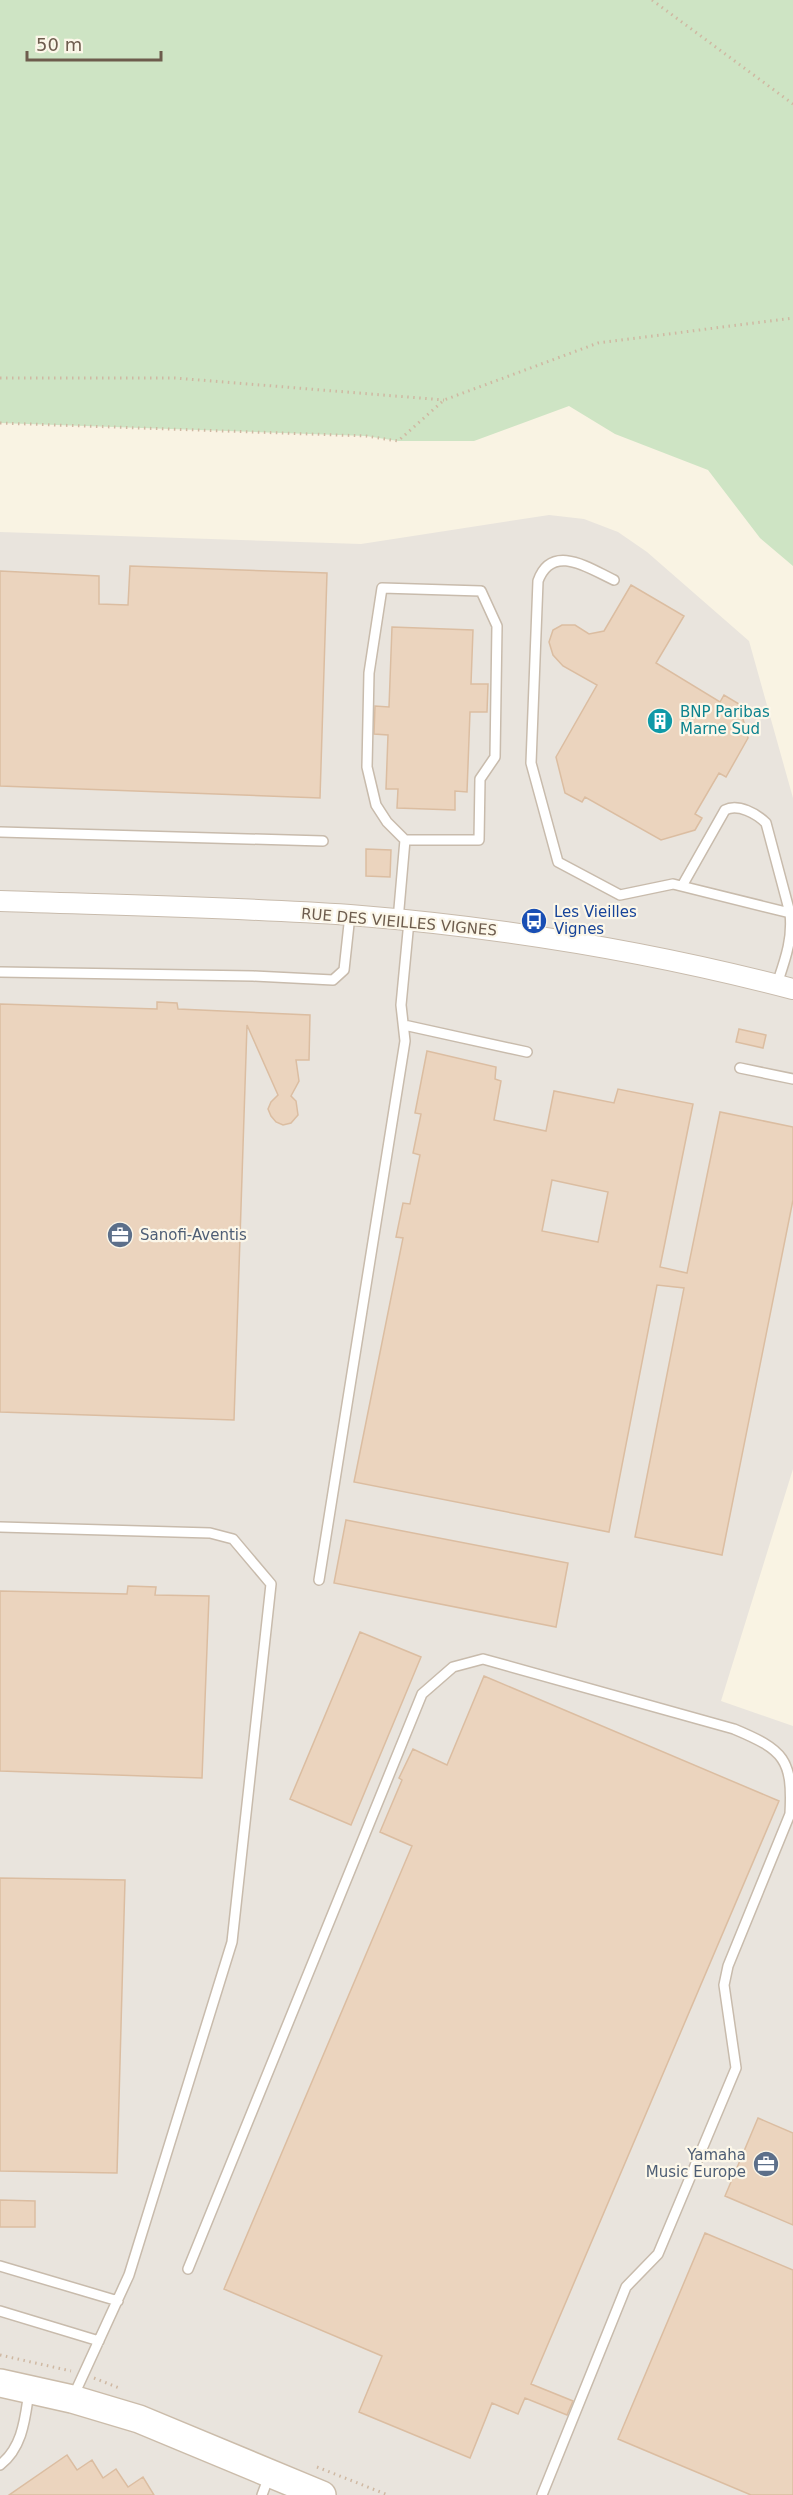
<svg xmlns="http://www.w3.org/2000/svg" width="793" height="2495" font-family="'DejaVu Sans',sans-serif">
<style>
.industrial{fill:#e9e4dd}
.green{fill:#cee4c4}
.building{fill:#ebd4be;stroke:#dbbda1;stroke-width:1.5;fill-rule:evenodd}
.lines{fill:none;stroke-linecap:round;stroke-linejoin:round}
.service-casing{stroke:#c8bbac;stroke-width:12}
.minor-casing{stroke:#c8bbac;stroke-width:22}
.secondary-casing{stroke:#cbbcaa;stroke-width:30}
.path{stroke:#cfb8a2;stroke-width:3;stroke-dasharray:1.5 4.5;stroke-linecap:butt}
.service{stroke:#fff;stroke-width:9}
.minor{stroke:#fff;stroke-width:20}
.secondary{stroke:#fff;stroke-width:27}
.labels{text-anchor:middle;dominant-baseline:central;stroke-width:4.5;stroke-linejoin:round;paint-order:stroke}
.culture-label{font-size:15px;fill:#0d838f;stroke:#fcf7e9;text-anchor:start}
.transit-label{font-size:15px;fill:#164399;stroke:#fcf7e9;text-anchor:start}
.street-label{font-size:15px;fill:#6d5c4d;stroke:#fcf7e9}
.service-label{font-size:15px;fill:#4e5e75;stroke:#fcf7e9;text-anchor:start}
</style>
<rect width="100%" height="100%" fill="#f9f3e3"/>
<!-- industrial -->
<path class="industrial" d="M549,515L584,519L618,532L647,552L749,641L793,798V1469L721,1701L793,1726V2495H0V532L361,544Z"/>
<!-- green -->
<path class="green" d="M0,0H793V566L760,538L708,470L615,434L569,406L474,441H398L366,436L0,423Z"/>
<!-- building -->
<path class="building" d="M130,566L327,573L320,798L0,786V571L99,576V604L128,605Z
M631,585L684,616L656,663L720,702L724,695L739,704L748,738L726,777L719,773L695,814L702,818L695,830L661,840L585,797L582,802L565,793L556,757L597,685L563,666L553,655L549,642L553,630L562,625H575L589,634L604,631Z
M392,627L473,630L471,684H488L487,712H470L467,792L455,791V810L397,808L398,789H386L388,735L374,734L375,706L389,707Z
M366,849L391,850L390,877L366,876Z
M157,1002L177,1003L178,1009L310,1015L309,1060H296L299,1081L291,1096L296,1101L298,1115L291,1123L283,1125L276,1122L271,1116L268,1109L271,1102L278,1095L247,1025L234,1420L0,1412V1004L157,1009Z
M739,1029L766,1035L763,1048L736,1042Z
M427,1051L496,1067L495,1079L501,1081L494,1120L546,1131L554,1091L614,1103L618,1089L693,1104L660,1267L687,1273L720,1112L793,1127V1200L722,1555L635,1537L684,1288L657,1285L609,1532L354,1482L403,1238L396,1237L403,1203L410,1204L420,1155L413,1153L421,1114L415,1113ZM552,1180L608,1192L598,1242L542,1231Z
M346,1520L568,1563L556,1627L334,1583Z
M128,1586L156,1587L155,1595L209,1596L202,1778L0,1771V1591L127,1594Z
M360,1632L421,1657L351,1825L290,1799Z
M484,1676L779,1801L531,2384L573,2401L567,2415L525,2398L518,2414L492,2403L470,2458L359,2412L382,2356L224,2289L412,1846L380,1832L402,1780L399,1778L413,1749L447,1765Z
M0,1878L125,1880L117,2173L0,2171Z
M758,2118L793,2133V2225L725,2196Z
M0,2200L35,2201V2227H0Z
M705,2233L793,2270V2495H751L618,2439Z
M67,2455L77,2470L92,2460L103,2478L116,2469L128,2487L143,2477L154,2495H9Z"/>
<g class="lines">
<!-- service casing -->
<g class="service-casing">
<path id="service" d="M614,580C590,569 552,542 538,581L531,763L558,862L620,895L673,884L790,913
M0,832L323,841
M682,886L725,810C738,803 757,814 766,823L790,913C793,939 785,960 777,984
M398,920L405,840H479L480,779L495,757L497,626L481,591L382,588L369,673L367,767L376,805L387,822L405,840
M0,972L253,976L333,980L344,970L350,915
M404,1025L527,1052
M740,1068L793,1079
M0,1527L210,1533L233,1539L271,1584L232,1942L129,2275L73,2397
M319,1580L405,1041L401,1005L409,921
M0,2266L118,2301
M188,2269L422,1694L453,1667L483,1659L734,1729C784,1750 793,1759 790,1814L728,1966L724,1985L736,2068L658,2254L626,2287L542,2495
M0,2311L99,2341
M0,2465C23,2447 25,2418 29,2392
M262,2495L269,2476"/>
</g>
<!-- minor casing -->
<g class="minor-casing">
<path id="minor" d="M0,901C117,905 233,907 350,915C499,927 648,951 793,989"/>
</g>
<!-- secondary casing -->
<g class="secondary-casing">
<path id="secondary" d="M0,2383L72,2399L139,2419L322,2495"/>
</g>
<!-- path -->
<path class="path" d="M652,0L793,104
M0,378H175L444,400
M0,423L366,436L398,441L444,400L598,343L793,318
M0,2355L71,2371
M94,2378L119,2388
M317,2467L388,2495"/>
<!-- service -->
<use href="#service" class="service"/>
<!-- minor -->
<use href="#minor" class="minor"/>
<!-- secondary -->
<use href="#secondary" class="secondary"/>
</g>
<!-- icons -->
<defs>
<g id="building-disc" transform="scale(1.35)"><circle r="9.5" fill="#0f9aa8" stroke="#fcf7e9"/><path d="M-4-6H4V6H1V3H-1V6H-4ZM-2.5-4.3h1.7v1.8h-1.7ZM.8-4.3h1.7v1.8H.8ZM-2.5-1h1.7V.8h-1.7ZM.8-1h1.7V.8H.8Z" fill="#fff"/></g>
<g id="bus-disc" transform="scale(1.35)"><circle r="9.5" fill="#1a4fb4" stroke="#fcf7e9"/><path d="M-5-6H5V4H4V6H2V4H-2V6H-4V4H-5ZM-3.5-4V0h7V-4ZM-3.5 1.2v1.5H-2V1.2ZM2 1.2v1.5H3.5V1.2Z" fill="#fff"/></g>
<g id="office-disc" transform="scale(1.35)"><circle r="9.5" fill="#5c6f8a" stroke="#fcf7e9"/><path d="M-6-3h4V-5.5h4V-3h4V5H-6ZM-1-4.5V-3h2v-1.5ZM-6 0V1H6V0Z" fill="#fff"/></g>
</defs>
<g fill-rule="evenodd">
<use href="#building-disc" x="660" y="721"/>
<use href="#bus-disc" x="534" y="921"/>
<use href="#office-disc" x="120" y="1235"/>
<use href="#office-disc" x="766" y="2164"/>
</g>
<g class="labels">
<!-- culture labels -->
<g class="culture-label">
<text x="680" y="712">BNP Paribas<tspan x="680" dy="17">Marne Sud</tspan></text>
</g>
<!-- transit labels -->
<g class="transit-label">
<text x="554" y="912">Les Vieilles<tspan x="554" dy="17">Vignes</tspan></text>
</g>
<!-- street labels -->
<g class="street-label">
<text transform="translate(399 922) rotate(5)">RUE DES VIEILLES VIGNES</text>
</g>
<!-- service labels -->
<g class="service-label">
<text x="140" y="1235">Sanofi-Aventis</text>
<text x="746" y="2155" text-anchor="end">Yamaha<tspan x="746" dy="17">Music Europe</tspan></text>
</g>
</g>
<!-- scale -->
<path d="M27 51v9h134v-9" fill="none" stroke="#6d5c4d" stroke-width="3"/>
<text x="36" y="51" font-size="18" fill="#6d5c4d" stroke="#fcf7e9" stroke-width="4.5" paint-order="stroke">50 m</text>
</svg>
